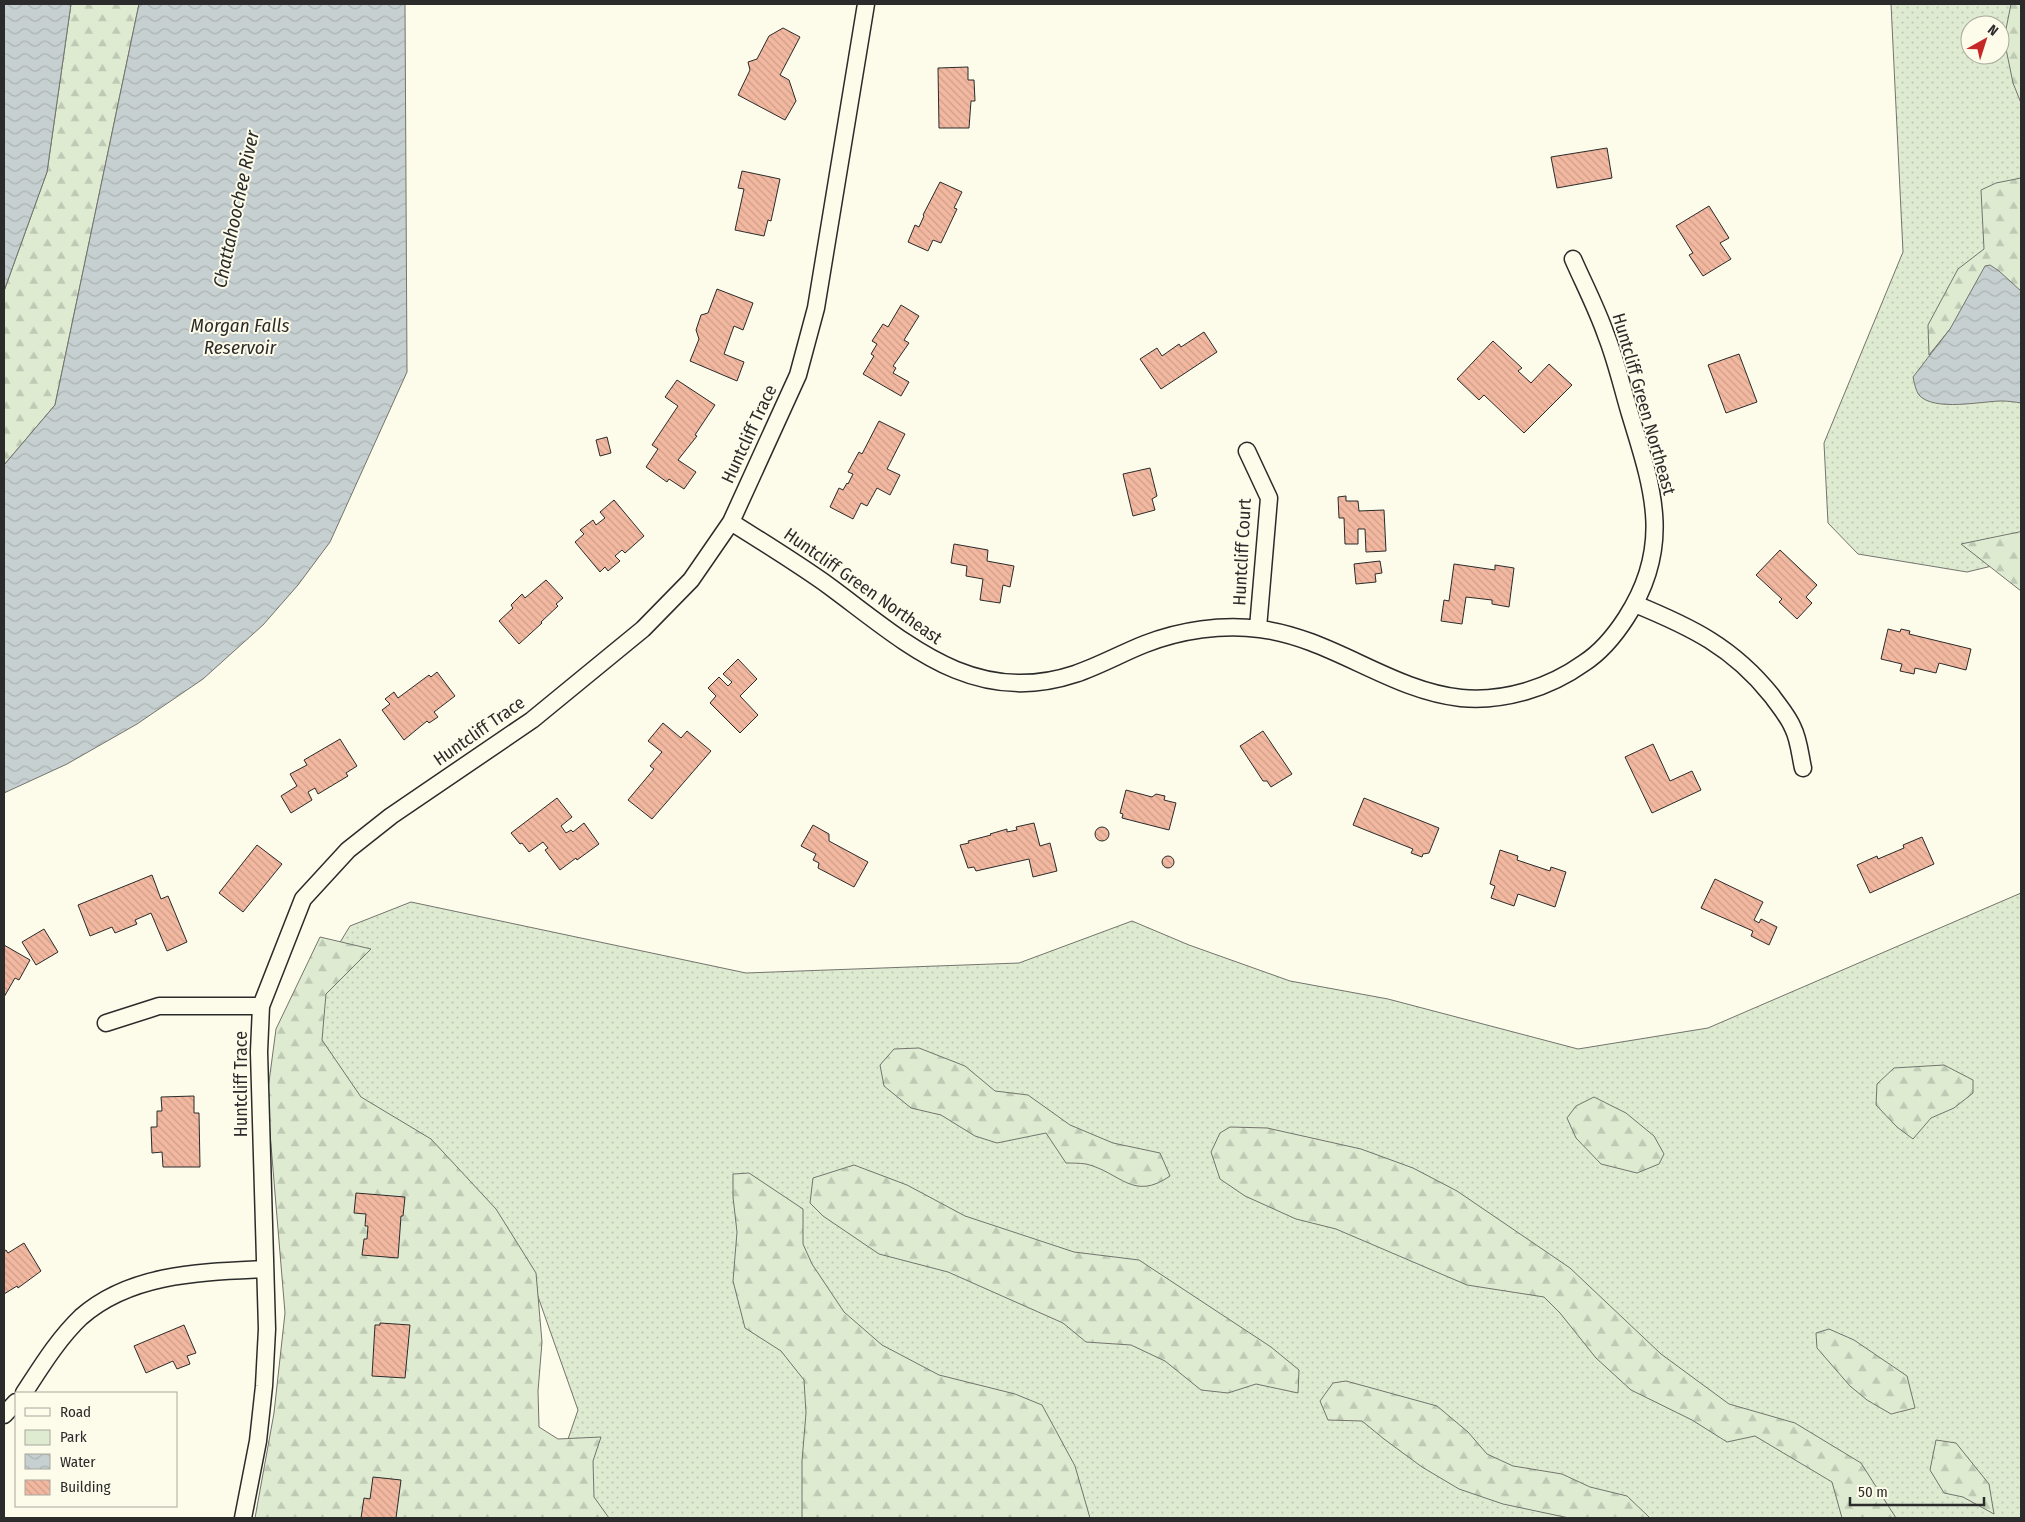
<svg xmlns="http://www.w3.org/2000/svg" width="2025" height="1522" font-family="'Fira Sans Condensed',sans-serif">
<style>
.green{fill:url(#green-dots);stroke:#74746e;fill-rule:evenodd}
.forest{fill:url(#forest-firs);stroke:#74746e}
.water{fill:url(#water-waves);stroke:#74746e}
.building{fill:url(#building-back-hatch);stroke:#2b2b2b}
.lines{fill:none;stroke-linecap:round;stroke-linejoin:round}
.street-casing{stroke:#2b2b2b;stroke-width:19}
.street{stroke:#fdfbea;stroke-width:16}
.labels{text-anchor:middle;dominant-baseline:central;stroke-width:4;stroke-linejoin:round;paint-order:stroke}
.street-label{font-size:18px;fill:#2b2b2b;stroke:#fdfbea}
.water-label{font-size:19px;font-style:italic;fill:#2b2b2b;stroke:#fdfbea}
</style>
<defs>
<pattern id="green-dots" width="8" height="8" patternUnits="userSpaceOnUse" patternTransform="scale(1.25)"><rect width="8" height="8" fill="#deebd1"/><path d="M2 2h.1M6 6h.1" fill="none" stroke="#bfcab4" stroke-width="1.8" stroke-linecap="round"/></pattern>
<pattern id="forest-firs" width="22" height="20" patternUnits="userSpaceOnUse" patternTransform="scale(1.25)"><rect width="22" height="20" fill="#deebd1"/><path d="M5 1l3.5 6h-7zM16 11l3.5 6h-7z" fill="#bfcab4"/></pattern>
<pattern id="water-waves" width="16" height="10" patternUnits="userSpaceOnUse" patternTransform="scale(1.25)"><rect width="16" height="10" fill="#c7d0d0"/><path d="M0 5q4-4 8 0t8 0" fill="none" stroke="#abb3b3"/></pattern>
<pattern id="building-back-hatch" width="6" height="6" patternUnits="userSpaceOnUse" patternTransform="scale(1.25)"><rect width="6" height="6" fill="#f2b8a0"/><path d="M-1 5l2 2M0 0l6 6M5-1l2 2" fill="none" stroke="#d09e8a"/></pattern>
</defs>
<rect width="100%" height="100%" fill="#fdfbea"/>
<!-- green -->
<path class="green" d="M1891,4H2021V559L1967,572L1858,554L1828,523L1824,443L1903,252ZM1970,25H2000V55H1970Z
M2021,893V1518H541L578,1410L524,1257L323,1078L303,1003L350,926L411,902L746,973L1019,963L1132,921L1189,945L1290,981L1388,999L1578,1049L1708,1028Z"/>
<!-- forest -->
<path class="forest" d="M71,4H139L55,405L4,465V291L47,172Z
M2011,4H2021V103L2013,83L2004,39Z
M2021,178V291L2020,290L1950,329L1929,355L1928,325L1958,269L1984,249L1981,190L1996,183Z
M2021,531V591L1961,544L2019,532Z
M320,937L371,949L326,994L322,1040L361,1097L431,1139L496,1209L536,1273L542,1342L538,1391L539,1427L558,1439L601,1437L593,1461L594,1497L609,1518H255L274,1413L285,1313L267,1097L276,1029Z
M919,1048L965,1066L995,1091L1028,1095L1070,1125L1113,1143L1160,1153L1170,1176C1133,1202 1120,1172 1086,1164C1079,1163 1072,1163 1066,1163L1046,1133L997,1143L975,1136L941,1115L911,1108L884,1086L880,1065L894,1049Z
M1944,1065L1973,1080V1093L1954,1108L1931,1118L1913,1139L1897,1127L1876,1105L1877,1084L1894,1068Z
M1594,1097L1626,1113L1654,1136L1664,1154L1659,1164L1637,1173L1601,1164L1576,1138L1567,1118L1576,1106Z
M1230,1127L1267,1128L1361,1149L1413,1168L1457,1191L1570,1268L1661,1354L1729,1404L1795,1423L1861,1463L1896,1518H1842L1832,1482L1755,1436L1727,1442L1692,1420L1631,1390L1596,1358L1560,1313L1544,1297L1467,1285L1336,1229L1296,1219L1245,1196L1220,1179L1211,1152L1220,1133Z
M854,1165L907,1185L965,1216L1074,1252L1139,1260L1271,1347L1299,1370L1298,1393L1256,1384L1228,1393L1201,1390L1165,1361L1131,1345L1086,1342L1063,1323L948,1272L879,1254L823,1216L810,1203L813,1178Z
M749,1173L803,1209V1244L812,1264L844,1312L882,1345L939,1375L1015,1394L1042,1405L1075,1466L1090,1518H802V1461L806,1413L804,1380L781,1351L745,1328L733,1281L737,1232L733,1197V1174Z
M1829,1329L1854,1340L1907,1376L1915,1408L1891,1414L1867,1400L1850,1386L1817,1348L1816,1333Z
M1346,1381L1437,1406L1468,1432L1487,1454L1513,1466L1562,1474L1590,1487L1627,1496L1650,1518H1569L1503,1504L1459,1489L1422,1467L1384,1439L1362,1421L1328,1420L1320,1401L1333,1383Z
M1936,1440L1956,1443L1989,1484L1994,1514L1963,1497L1944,1493L1930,1470Z"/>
<!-- water -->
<path class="water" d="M4,4H71L47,172L4,291Z
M139,4H405L407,372L330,542L298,585L263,625L203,679L137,724L67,764L4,793V465L55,405Z
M1990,265L1999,271L2021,291V403C2015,402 2008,401 2002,401C1982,401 1934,412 1919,395C1916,391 1914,382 1913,377L1950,329L1985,266Z"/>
<!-- building -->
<path class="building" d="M783,28L800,37L780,75L789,80L796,101L785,120L738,95L750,70L748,62L757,59L769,36Z
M968,67V80H974L975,101H971L969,128H939L938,68Z
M1607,148L1612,178L1557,188L1551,157Z
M742,171L780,179L771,221L768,220L764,236L735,230L744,189L738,188Z
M940,182L962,192L954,208L957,209L941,243L933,240L928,251L908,242L915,225L919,227L924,216L923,215Z
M1709,206L1729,238L1720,243L1731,259L1703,276L1689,255L1693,253L1676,226Z
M717,289L753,303L743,330L734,326L724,354L744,362L737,381L690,361L699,339L696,330L701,315L708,313Z
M901,305L919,316L904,340L909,343L893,366L896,368L893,373L909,382L901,396L863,374L874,356L871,354L877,344L872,341L883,324L888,327Z
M1204,332L1217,352L1161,389L1140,359L1157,348L1162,356L1179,344L1181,347Z
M1493,341L1522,368L1518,371L1531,383L1549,364L1572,385L1524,433L1484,395L1479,400L1457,379Z
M1739,354L1757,402L1726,413L1708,365Z
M677,380L715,405L695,435L697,436L678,460L696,472L684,489L669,479L667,482L646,467L658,449L652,445L678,406L665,397Z
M879,421L905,434L887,469L900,475L890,495L877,488L867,506L861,503L853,519L830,507L839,488L843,490L847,483L848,484L853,474L848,472L859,452L862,454Z
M607,437L611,453L600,456L596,440Z
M1150,468L1157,496L1152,499L1155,510L1133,516L1123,474Z
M1346,496V501H1358L1359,511L1384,510L1386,551L1366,552L1365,529H1358V544H1345L1344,518H1339L1338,497Z
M614,500L644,536L625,553L622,550L615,556L620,561L608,571L605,567L600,572L575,542L584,534L580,530L593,520L596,525L605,518L600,512Z
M954,544L988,550L987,561L1014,566L1010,587L1003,585L1000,603L980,600L983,579L966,576L967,566L951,563Z
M1780,550L1817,585L1806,597L1812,603L1797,619L1779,602L1782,599L1756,575Z
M1380,561L1382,573L1375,574L1376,582L1356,584L1354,564Z
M1454,564L1495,570V565L1514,568L1509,607L1492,604V600L1466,597L1462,624L1441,621L1444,600L1449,601Z
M546,580L563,598L556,604L558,606L541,622L542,623L519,644L499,621L513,608L511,605L522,594L525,598Z
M1888,629L1900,632L1901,629L1910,631L1909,634L1971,649L1966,670L1939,663L1936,673L1915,668L1914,674L1900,671L1902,664L1881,659Z
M738,659L757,679L740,696L758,715L740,733L710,703L716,696L708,688L719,677L728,686L732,682L723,674Z
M437,672L455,696L434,712L438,717L429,723L427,721L404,740L382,710L390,704L385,699L394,692L398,698L429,675L431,677Z
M663,723L681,738L687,731L711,751L652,819L628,800L654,769L650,766L662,752L648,741Z
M1263,731L1292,774L1271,787L1267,781H1263L1240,746Z
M340,739L357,766L346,773L348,776L318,794L315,788L308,792L312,800L291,813L281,796L297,786L290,774L307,765L304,760Z
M1653,744L1670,781L1692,771L1701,790L1652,813L1625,757Z
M1126,790L1152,797L1156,794L1165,796L1164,800L1176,803L1169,830L1122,818L1123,814L1120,813Z
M557,798L572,817L561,826L566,833L571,830L573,832L584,823L599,844L577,860L576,858L560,870L545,850L548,848L543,842L529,852L522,843L520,844L511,833Z
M1364,798L1439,828L1429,853L1423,854L1422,857L1411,853L1413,849L1353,825Z
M1034,823L1040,846L1050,843L1057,871L1033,877L1029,859L976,871L974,867L968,868L960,845L969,843L968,841L991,835L990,834L1007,829V832L1017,830L1016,827Z
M813,825L829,834V841L868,862L854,887L818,868L819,863L813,860L816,854L801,846Z
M1095 834a7 7 0 1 1 14 0a7 7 0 1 1-14 0Z
M1922,837L1934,864L1870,893L1857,865L1877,856L1878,859L1904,848L1903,845Z
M257,845L282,864L243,912L219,893Z
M1500,850L1518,856L1517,860L1550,871L1551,867L1566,872L1555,907L1518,894L1514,906L1491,898L1495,886L1490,884Z
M1162 862a6 6 0 1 1 12 0a6 6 0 1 1-12 0Z
M152,875L161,899L168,896L187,942L167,951L151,913L135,920L137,924L115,933L112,927L90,936L78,905Z
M1715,879L1763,902L1754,920L1759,923L1761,919L1777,927L1769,945L1751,936L1753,931L1701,908Z
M44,929L58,952L36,965L22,942Z
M4,945L30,960L19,980L15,978L4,997Z
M194,1096V1113H199L200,1167H163L162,1152L152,1153L151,1127H157V1111H162L161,1097Z
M356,1193L405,1197L403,1216H401L398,1258L362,1255L364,1239H367L368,1226H365L366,1214L354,1213Z
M24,1243L41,1271L18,1288L17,1286L4,1294V1251L6,1250L8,1253Z
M380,1323L410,1325L405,1378L372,1376L375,1325H380Z
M184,1325L196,1353L187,1356L190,1364L177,1369L173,1361L146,1373L134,1346Z
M373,1477L401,1480L396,1518H361L364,1498L370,1499Z"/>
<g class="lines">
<!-- street casing -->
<g class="street-casing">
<path id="street" d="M1247,451L1269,498L1258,628
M731,522C764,543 797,563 829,586C905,642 973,708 1075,674C1099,666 1122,653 1145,644C1181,630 1222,624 1260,629C1332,638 1389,690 1461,698C1504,702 1549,688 1584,663C1601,652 1615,635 1626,618C1673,546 1653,489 1630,414C1622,387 1616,360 1606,335C1597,309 1584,284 1573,259
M1635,604C1691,627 1733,647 1772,696C1779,706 1788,716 1793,728C1799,740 1800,755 1803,768
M106,1023L159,1006H261
M24,1393C41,1367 58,1339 81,1317C131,1273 202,1272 265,1269
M4,1415L16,1402
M243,1518L258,1441L264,1386L267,1329L259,1052L261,1006L303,899L348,850L391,816L532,720L643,629L691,580L731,522L798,375L816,308L866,4"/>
</g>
<!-- street -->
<use href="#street" class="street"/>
</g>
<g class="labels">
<!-- street labels -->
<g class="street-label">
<text transform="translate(1644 404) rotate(74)">Huntcliff Green Northeast</text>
<text transform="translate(749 434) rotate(-65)">Huntcliff Trace</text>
<text transform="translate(1242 552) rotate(-87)">Huntcliff Court</text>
<text transform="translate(863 586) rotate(35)">Huntcliff Green Northeast</text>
<text transform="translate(479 731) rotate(-35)">Huntcliff Trace</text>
<text transform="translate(241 1084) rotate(-90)">Huntcliff Trace</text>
</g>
<!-- water labels -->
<g class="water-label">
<text transform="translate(236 209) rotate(-78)">Chattahoochee River</text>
<text x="240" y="325">Morgan Falls<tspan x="240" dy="22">Reservoir</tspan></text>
</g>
</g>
<!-- border -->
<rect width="2025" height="1522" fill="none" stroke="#2b2b2b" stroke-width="10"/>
<!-- legend -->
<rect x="15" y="1392" width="162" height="115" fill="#fdfbea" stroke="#a9a89e"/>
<rect x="25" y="1408" width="25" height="8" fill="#fdfbea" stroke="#a9a89e"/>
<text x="60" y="1417" font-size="15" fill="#2b2b2b">Road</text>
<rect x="25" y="1430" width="25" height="15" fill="#deebd1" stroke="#a9a89e"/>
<text x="60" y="1442" font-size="15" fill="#2b2b2b">Park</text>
<rect x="25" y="1454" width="25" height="15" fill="url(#water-waves)" stroke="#a9a89e"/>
<text x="60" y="1467" font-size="15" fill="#2b2b2b">Water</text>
<rect x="25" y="1480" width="25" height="15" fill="url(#building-back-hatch)" stroke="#a9a89e"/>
<text x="60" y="1492" font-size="15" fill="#2b2b2b">Building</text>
<!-- north arrow -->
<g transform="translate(1985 40) rotate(39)"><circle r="24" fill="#fdfbea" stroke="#a9a89e"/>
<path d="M0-4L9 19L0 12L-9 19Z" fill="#c62828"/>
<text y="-8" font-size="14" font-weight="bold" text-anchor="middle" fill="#2b2b2b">N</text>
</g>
<!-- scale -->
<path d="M1850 1497v8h134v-8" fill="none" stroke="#2b2b2b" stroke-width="2.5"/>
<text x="1858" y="1497" font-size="15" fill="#2b2b2b" stroke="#fdfbea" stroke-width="4" paint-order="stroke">50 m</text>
</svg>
